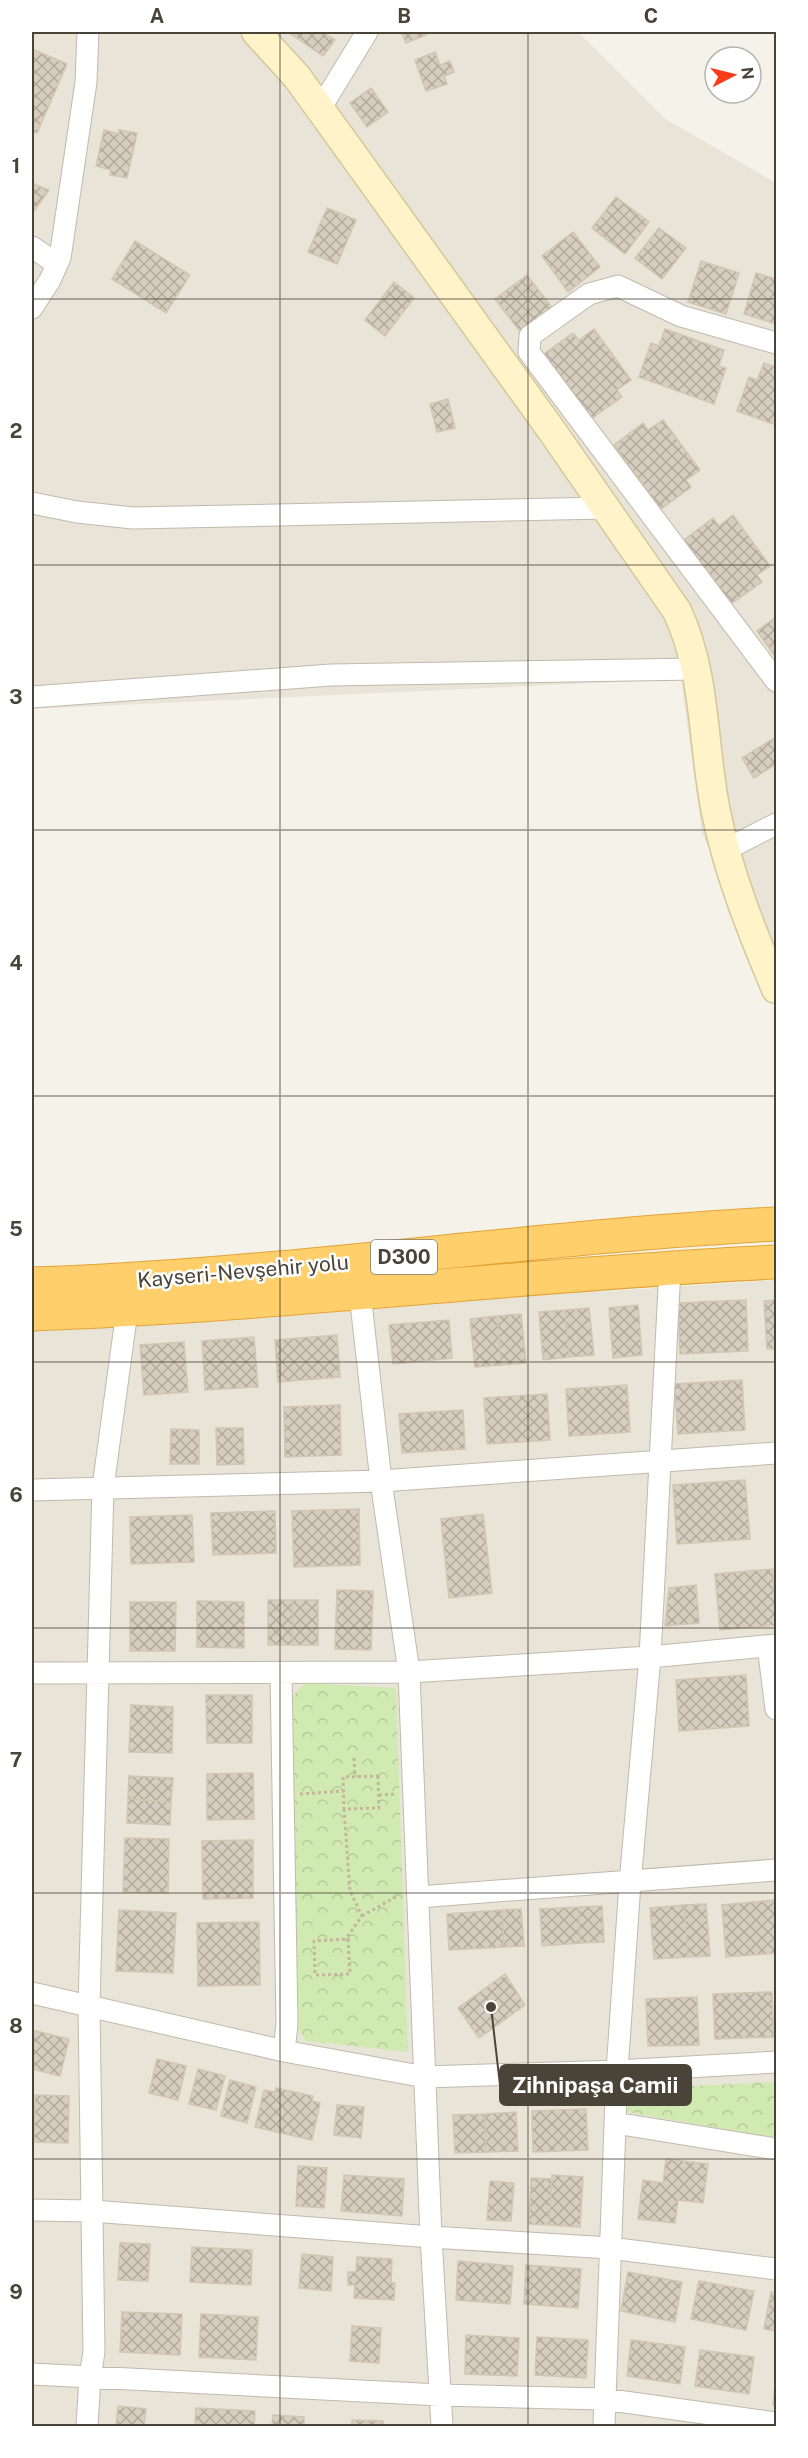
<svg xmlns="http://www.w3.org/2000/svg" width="808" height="2458" font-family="'Public Sans',sans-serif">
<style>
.residential{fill:#e9e4d8}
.forest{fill:url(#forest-crowns)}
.building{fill:url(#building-cross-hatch);stroke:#d2c6b2;stroke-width:1.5}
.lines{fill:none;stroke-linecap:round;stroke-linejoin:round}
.street-casing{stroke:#c1baac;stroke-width:23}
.secondary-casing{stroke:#d6c799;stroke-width:31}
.highway-casing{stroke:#e2a438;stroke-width:35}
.path{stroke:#c3b69d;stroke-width:3;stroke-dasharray:3 3;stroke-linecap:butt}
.street{stroke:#fff;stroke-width:21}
.secondary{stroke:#fff3ca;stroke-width:28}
.highway{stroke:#ffcf6b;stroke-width:33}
.grid{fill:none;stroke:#4a4338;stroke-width:1.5;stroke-opacity:0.55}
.labels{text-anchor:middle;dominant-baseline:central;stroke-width:5;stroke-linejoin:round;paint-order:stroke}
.shield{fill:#fff;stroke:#807b74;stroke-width:1.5}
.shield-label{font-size:20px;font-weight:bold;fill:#4a4338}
.street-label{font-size:21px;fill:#4a4338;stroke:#fff}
.leader{fill:none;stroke:#4a4338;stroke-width:2}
.callout-dot{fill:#4a4338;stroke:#fff;stroke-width:2}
.callout{fill:#4a4338;stroke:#4a4338;stroke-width:2}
.callout-label{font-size:22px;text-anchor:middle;font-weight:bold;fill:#fff}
.neatline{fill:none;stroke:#4a4338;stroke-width:2}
.grid-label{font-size:20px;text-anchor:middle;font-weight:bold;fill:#4a4338}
</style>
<defs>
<pattern id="forest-crowns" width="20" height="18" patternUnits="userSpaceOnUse" patternTransform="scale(1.5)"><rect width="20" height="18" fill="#d1eab2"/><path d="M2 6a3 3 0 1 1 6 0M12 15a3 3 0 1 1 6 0" fill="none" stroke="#b5ca9a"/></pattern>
<pattern id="building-cross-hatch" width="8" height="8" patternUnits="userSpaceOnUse" patternTransform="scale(1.5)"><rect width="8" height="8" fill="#d7cebf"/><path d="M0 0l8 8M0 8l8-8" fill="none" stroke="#b0a99c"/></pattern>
</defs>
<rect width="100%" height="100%" fill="#f5f2ea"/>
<!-- residential -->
<path class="residential" d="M32,32H578L664,118L776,183V1001L702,833L681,679L32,709Z
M776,1280V2426H32V1329Z"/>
<!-- forest -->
<path class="forest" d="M305,1683L396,1688L408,2052L306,2041L297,2028L291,1698Z
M776,2082V2138L627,2112L631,2089Z"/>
<!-- building -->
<path class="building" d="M288,32H322L335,40L323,56Z
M401,32H425L426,35L406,43Z
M32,49L67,64L37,133L32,131Z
M435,52L440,65L450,61L454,72L444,76L447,84L426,91L415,60Z
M371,88L388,112L367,127L350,103Z
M104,130L119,134V130L137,133L127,178L110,175L111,170L96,166Z
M32,183L49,190L32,214Z
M616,197L649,222L625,254L592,228Z
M327,208L356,220L337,264L308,252Z
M659,228L686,248L662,279L635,258Z
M573,232L600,267L568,292L542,256Z
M135,241L190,275L166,313L112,279Z
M701,261L739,273L726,314L688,302Z
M756,273L776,279V324L744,314Z
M527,275L554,310L522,334L495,299Z
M394,282L414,298L385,336L365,320Z
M594,329L631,380L617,390L622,397L591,419L544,354L573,333L579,340Z
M665,329L724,350L719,366L726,368L714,404L639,377L651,343L659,346Z
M764,363L776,367V425L737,411L749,377L757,380Z
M448,399L455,428L437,432L430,404Z
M663,420L700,470L686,480L691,487L661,509L614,445L643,423L648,430Z
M733,515L770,566L757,575L762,582L731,604L684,540L713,518L719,526Z
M776,617V658L757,631Z
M776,737V764L754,778L742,758Z
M746,1300L748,1351L680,1354L678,1303Z
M776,1300V1349H767L764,1301Z
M638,1305L642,1355L613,1358L609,1308Z
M589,1308L594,1355L569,1357L565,1310Z
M565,1310L569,1357L543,1360L539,1312Z
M521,1314L526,1363L501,1365L497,1316Z
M497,1316L501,1365L475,1367L470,1319Z
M449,1320L452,1358L393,1364L389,1325Z
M337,1335L340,1377L278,1382L275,1340Z
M254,1337L258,1387L205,1390L202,1341Z
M184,1342L188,1392L144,1395L140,1345Z
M742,1380L745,1430L678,1434L674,1384Z
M627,1385L630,1432L569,1436L566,1389Z
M547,1394L550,1440L487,1444L484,1398Z
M340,1405L341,1455L285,1457L284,1407Z
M463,1410L465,1449L402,1453L399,1414Z
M216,1428H243L244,1464L217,1465Z
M171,1429L199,1430V1464H170Z
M745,1480L750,1539L677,1544L673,1485Z
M359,1509L360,1565L294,1567L292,1511Z
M275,1511L276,1553L213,1555L211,1513Z
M483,1514L492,1593L449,1598L441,1519Z
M192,1515L194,1562L131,1564L130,1517Z
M773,1569L776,1625L720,1630L715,1574Z
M696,1585L699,1623L665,1626L669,1588Z
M337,1590L373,1591L371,1650L335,1649Z
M268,1600H293V1645H268Z
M293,1600H318V1645H293Z
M197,1601L244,1602V1648L197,1647Z
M130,1602H176L175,1651H130Z
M746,1675L749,1726L679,1731L676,1680Z
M206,1695H252V1743H207Z
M131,1705L173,1707L172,1753L129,1752Z
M253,1773L254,1819L207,1820V1774Z
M129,1776L173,1778L171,1802L128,1799Z
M128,1799L171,1802L170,1825L127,1823Z
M125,1838L169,1839L168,1893L123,1892Z
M253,1840V1898L203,1899L202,1841Z
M774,1900L776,1953L726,1957L722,1905Z
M706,1904L710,1956L688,1957L684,1905Z
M684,1905L688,1957L654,1959L650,1908Z
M602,1906L604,1942L580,1943L578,1907Z
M578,1907L580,1943L542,1946L540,1909Z
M521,1909L524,1946L504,1947L502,1910Z
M119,1910L176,1913L173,1973L116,1971Z
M502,1910L504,1947L449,1950L447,1914Z
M259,1922L260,1985L198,1986L197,1923Z
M505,1974L525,2005L479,2038L458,2008Z
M772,1992L774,2037L715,2039L713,1994Z
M697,1997L699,2045L648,2046L646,1999Z
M32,2030L69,2039L60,2076L32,2069Z
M157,2059L186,2066L178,2100L149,2093Z
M198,2069L225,2076L216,2110L189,2104Z
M230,2080L256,2087L247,2123L221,2116Z
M276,2088L313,2096L312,2101L320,2103L312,2140L255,2127L264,2090L275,2092Z
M35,2095L69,2096L68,2143L34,2142Z
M337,2105L364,2107L361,2138L334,2135Z
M586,2109L588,2150L533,2152L532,2111Z
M516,2112L518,2151L486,2152L485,2114Z
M485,2114L486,2152L455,2153L453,2115Z
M666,2159L708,2164L703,2203L678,2200L675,2223L638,2219L643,2180L663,2183Z
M298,2166L327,2168L324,2208L296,2206Z
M344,2175L404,2179L402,2216L341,2211Z
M552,2175L583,2177L580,2227L549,2225Z
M531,2178L552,2179L549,2225L529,2224Z
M490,2181L514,2183L511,2221L487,2220Z
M120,2243L150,2244L148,2281L118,2280Z
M192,2247L252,2250L251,2285L190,2282Z
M302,2254L333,2257L331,2291L299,2288Z
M357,2257L392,2259L391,2283H395L394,2300L354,2298L355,2285H348V2272H356Z
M458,2261L513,2266L510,2304L456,2300Z
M526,2265L581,2269L578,2308L524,2304Z
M628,2272L682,2282L675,2322L621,2311Z
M699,2281L754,2291L746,2330L691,2319Z
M771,2292L776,2293V2331L764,2329Z
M122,2312L182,2314L180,2355L120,2352Z
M201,2314L258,2317L256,2360L199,2357Z
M352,2326L381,2328L379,2363L350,2361Z
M466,2335L519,2338L517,2376L465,2374Z
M537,2337L588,2340L586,2378L535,2375Z
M631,2340L685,2347L680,2384L627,2376Z
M700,2350L754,2357L749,2394L695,2386Z
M776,2376V2406L773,2405Z
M118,2406L146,2409L144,2426H116Z
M196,2408L255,2411L254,2426H195Z
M273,2415L304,2417V2426H272Z
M352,2420L383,2421V2426H352Z"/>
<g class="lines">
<!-- street casing -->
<g class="street-casing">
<path id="street" d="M320,109L367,32
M32,247L57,264
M32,308L50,280L60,258L86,82L88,32
M776,343L681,316L618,286L589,294L530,336L529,352L776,681
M32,503L77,512L133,518L606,508
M32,697L331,675L697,669
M725,850L776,824
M360,1294L381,1481L409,1672L431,2237L442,2426
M32,1490L381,1481L776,1453
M768,1646L776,1709
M32,1673L409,1672L650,1657L776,1645
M281,1673L287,2024L284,2051
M418,1897L776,1870
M32,1993L284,2051L425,2077L617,2071L776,2062
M615,2123L776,2149
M32,2210L92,2211L431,2237L610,2248L776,2269
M32,2374L440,2395L603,2399L776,2423
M87,2426L90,2377L94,2352L89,2006L103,1487L127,1311
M604,2426L617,2071L630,1883L650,1657L670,1268"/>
</g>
<!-- secondary casing -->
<g class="secondary-casing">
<path id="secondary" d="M256,32L297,77L552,431L677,611C707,675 702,744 716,812C728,872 752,932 776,989"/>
</g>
<!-- highway casing -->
<g class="highway-casing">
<path id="highway" d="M32,1284C281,1276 528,1237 776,1224
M32,1314C280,1305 528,1274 776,1262"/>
</g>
<!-- path -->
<path class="path" d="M354,1758L355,1776
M378,1776L379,1808L344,1809L343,1777Z
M300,1794L344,1791
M379,1795L397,1794
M344,1809L350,1891L362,1916L345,1940
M362,1916L399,1895
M348,1939L350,1974L315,1975L314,1941Z"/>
<!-- street -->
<use href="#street" class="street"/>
<!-- secondary -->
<use href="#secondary" class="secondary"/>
<!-- highway -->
<use href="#highway" class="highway"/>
</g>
<!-- grid -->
<path class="grid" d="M280,32V2426M528,32V2426M32,299H776M32,565H776M32,830H776M32,1096H776M32,1362H776M32,1628H776M32,1893H776M32,2159H776"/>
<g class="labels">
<!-- shield labels -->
<rect class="shield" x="371" y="1240" width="66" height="34" rx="4.5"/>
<g class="shield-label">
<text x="404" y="1257">D300</text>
</g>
<!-- street labels -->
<g class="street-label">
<text transform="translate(243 1271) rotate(-5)">Kayseri-Nevşehir yolu</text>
</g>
</g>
<!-- callouts -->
<path class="leader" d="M491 2007L500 2085"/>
<circle class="callout-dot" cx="491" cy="2007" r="6"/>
<rect class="callout" x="500" y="2065" width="191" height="40" rx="6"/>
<g class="callout-label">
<text x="595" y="2093">Zihnipaşa Camii</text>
</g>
<!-- border -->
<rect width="808" height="2458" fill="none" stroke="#ffffff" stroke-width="66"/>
<!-- north arrow -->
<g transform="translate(733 75) rotate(83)"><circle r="28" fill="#ffffff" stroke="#b7b4af" stroke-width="1.5"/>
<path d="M0-4.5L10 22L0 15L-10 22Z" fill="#ff3c18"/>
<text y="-9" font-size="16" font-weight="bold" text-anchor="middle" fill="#4a4338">N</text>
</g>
<rect x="33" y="33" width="742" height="2392" class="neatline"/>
<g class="grid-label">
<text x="157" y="23">A</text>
<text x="404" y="23">B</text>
<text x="651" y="23">C</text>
<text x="16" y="173">1</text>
<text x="16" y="438">2</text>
<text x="16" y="704">3</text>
<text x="16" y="970">4</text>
<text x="16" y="1236">5</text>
<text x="16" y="1502">6</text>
<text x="16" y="1767">7</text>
<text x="16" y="2033">8</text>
<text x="16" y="2299">9</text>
</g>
</svg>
